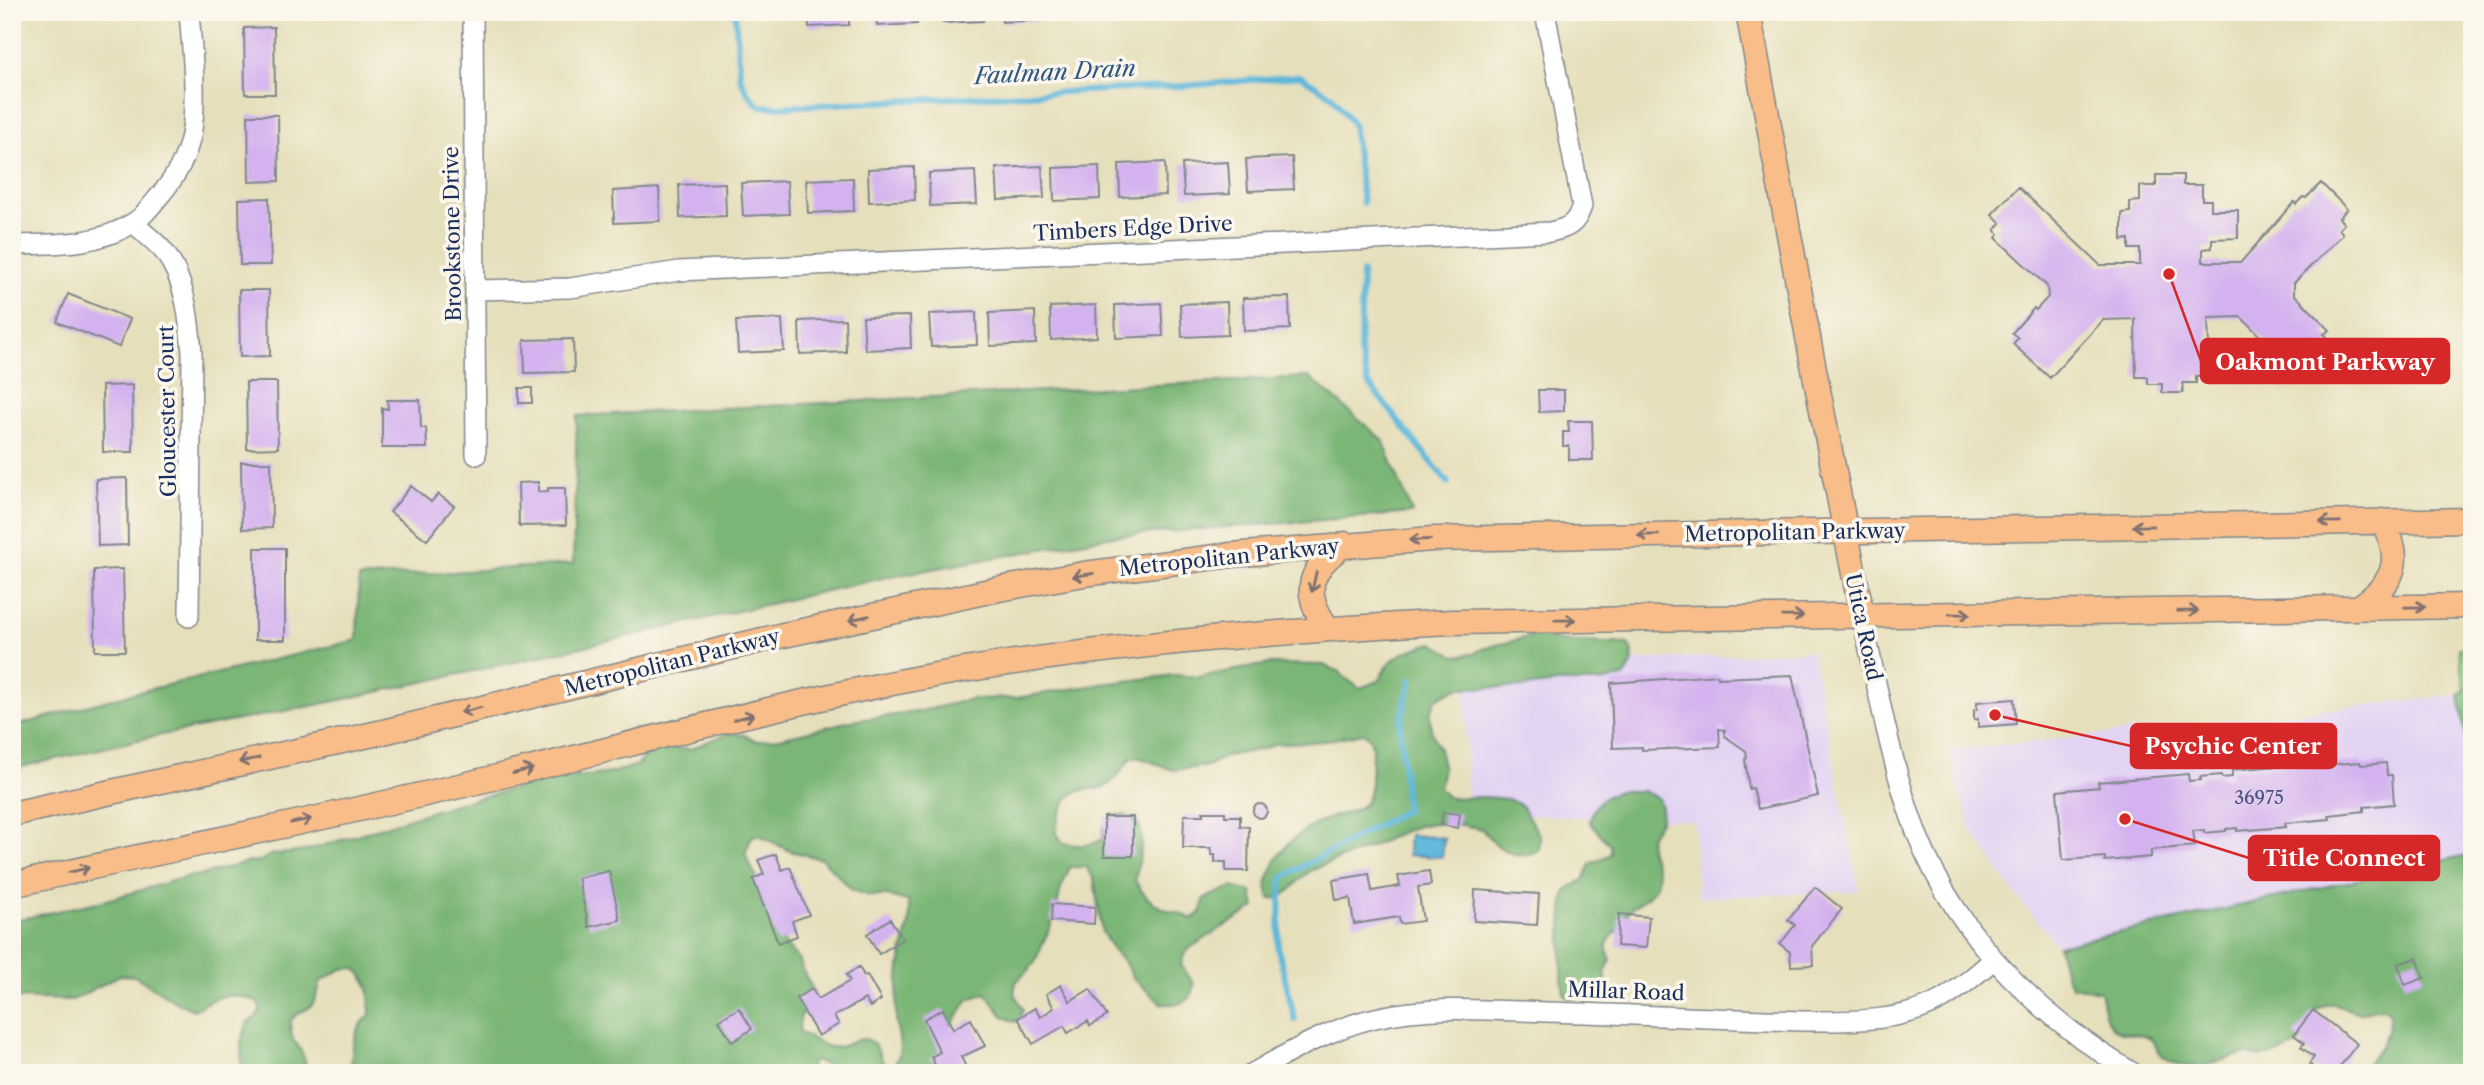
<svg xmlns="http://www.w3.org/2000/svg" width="2484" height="1085" font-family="'Libre Caslon Text',serif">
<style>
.built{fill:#e3d3f3}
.green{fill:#98d488;stroke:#5a8273;stroke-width:2}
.forest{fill:#7ab674;stroke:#4a7269;stroke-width:2;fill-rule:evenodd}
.water{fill:#5db7da;stroke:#3c739c;stroke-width:2}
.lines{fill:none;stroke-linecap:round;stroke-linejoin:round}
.stream{stroke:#5db7da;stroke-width:6}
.building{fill:#d4b2ef}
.minor-casing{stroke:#80878c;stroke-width:22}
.major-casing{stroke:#80878c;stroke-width:27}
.minor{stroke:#fff;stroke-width:19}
.major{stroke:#f8bd89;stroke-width:24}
.oneway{stroke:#7e6f71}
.labels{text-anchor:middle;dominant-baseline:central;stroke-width:7;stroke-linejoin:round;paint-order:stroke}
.number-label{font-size:18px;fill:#495082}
.street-label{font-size:21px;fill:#1b2f5e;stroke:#fbf7ec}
.water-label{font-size:23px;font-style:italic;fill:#2f5883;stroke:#fbf7ec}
.leader{fill:none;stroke:#d62828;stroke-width:2.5}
.callout-dot{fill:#d62828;stroke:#fbf7ec;stroke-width:2.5}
.callout{fill:#d62828;stroke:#d62828;stroke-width:2.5}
.callout-label{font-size:23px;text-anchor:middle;font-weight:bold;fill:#fff}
</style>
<rect width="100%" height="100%" fill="#fbf7ec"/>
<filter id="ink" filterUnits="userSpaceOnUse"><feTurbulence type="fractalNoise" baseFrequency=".0143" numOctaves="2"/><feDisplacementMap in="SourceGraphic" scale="14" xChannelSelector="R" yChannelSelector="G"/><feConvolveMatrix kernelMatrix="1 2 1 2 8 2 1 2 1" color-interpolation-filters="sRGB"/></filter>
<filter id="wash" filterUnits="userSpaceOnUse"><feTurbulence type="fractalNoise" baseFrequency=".00686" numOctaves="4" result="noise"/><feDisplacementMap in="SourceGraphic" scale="28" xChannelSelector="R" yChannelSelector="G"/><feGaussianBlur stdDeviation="1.57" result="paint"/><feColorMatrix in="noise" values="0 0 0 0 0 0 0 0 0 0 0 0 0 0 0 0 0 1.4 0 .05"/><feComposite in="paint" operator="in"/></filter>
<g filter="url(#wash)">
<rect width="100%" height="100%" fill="#e6dfbb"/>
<!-- built -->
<path class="built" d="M1812,651L1859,891L1698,898L1694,821L1467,813L1465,669Z
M2459,695L2472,780V854L2058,946L2010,888L1970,827L1948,751Z"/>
<!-- green -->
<path class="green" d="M2459,648H2472V738Z"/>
<!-- forest -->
<path class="forest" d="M1309,377L1383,440L1412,513L1113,536L883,578L524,660L331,702L151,737L12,769V727L130,694L357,640L359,578L573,564L577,416Z
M1535,635L1563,641L1628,644C1636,658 1633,665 1624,677L1600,682H1566L1525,687L1457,688L1436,699L1430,714L1431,730L1439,749L1443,767L1439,789L1449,798L1484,797L1508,799L1521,805L1540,836L1539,850C1516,863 1495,847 1482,829C1468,826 1453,822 1439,823C1412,823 1388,840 1364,850C1346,858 1326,862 1309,872C1294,881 1293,896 1271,899C1265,888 1267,880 1272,869C1283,842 1308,825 1336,816C1345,813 1358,811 1365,803C1373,791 1371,770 1372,756C1372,746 1373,738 1363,733L1324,741L1274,744L1263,749L1226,756L1207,766L1173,770L1141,758H1131C1123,767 1116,782 1104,787C1097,790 1089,788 1082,790C1062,796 1060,814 1055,831L1063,843C1079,846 1089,847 1103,839V828L1112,815C1156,811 1139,856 1135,880C1142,893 1149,902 1164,909C1175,913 1181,911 1191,919L1200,913L1205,898L1232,887L1252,892L1255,907L1190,948L1184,955L1181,965L1194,984L1190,998L1178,1004H1162L1134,979L1125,963L1113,950L1102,932L1094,879L1086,867H1070L1061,888L1054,918L1034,964L1016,982L1014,993L1023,1009L1020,1018L1015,1022L1003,1016L986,993L969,999L941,1041L939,1058L954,1073H840L834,1067L815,1061L811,1064L812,1073H350C353,1049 351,1031 370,1015C369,995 372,980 354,968L342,969L321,981C318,989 317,1001 310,1007C296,1017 286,1014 292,1036C295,1046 293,1038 298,1046C303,1053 306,1064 308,1073H242L241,1042L248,1022L255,1018L261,1009L256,1001C228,991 218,995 194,1010L174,1001L135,976L120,975L73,1000L12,998V921L107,900L186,877L202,875L248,862L260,861L270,855L306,851L458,803L550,780L612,773L638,765L645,755L668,748L690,749L729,733L744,735L757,741L780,738L851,721L917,712L972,699L1016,698L1102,684L1175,675L1198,677L1269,664L1323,665L1339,671L1345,678L1360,688L1379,681C1389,654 1407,651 1433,643L1455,656L1473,654L1482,649ZM752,836H761L790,851L822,859L852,890L870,896H887L908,901C913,920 906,935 902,954C899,973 897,994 896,1014C895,1032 907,1050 893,1065L883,1063C868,1018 853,1051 830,1047C819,1045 810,1036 800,1033C797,1017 803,1010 815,1001C815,985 801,976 800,960C776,940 774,916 762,888C757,876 749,866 745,853Z
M2472,687V780L2459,695L2465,689Z
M1620,791H1643L1658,798C1670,829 1646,826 1650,848C1653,863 1663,873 1654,889C1648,899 1638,902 1630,910C1624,917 1622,926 1616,932C1606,942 1604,947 1611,960L1605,972L1606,978L1603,987L1587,989L1581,998L1570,999L1565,996C1560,983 1561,905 1566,892C1569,886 1578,883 1584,880L1590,864L1611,854L1610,845L1590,823C1593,803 1602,797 1620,791Z
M2472,854L2471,1073H2352C2378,1058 2387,1043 2390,1013L2385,1008C2377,1008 2370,1011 2362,1012C2342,1013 2341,996 2317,1009C2313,1018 2311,1033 2304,1039C2292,1051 2262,1062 2247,1053C2219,1060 2190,1077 2164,1057C2157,1051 2155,1040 2147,1036C2139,1033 2129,1035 2121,1032C2103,1027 2104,1005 2100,991L2072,986L2066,977L2058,946Z
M1034,1065L1060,1073H1013Z"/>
<!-- water -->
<path class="water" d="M1409,835L1444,838L1442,857L1408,855Z"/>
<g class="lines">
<!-- stream -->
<path class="stream" d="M735,12L740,77L747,92L759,106L777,107L1183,86L1300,76L1332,96L1353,124L1363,203
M1362,273L1360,352L1368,383L1448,483
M1295,1020L1278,949L1282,878L1406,810L1400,725L1411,679
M1307,1070L1309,1073"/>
</g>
<g id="blocks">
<!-- building -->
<path class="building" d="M808,12H849V25L809,27Z
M876,12H916L917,24L877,26Z
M942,12H983V21L943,23Z
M1001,12H1042V20L1002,22Z
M1064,12H1107V14L1064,16Z
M1190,12H1230L1231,16L1190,17Z
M274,27L275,94H245L244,28Z
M248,115H278L279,181L249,182Z
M1292,157L1294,189L1248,191L1246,159Z
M1165,162L1166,195L1120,197L1119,164Z
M1228,162L1230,194L1184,196L1182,164Z
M1042,166L1044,198L998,200L996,168Z
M1099,166L1100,199L1054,201L1053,168Z
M914,167L915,200L869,202L868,169Z
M975,171L977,204L930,206L929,173Z
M2156,175H2183V185H2202V200H2211V210H2238V238L2212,239V248L2203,249V262H2241L2294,202L2296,204L2303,197L2306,198L2321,183L2347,209L2339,218L2344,224L2339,229L2343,234L2294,283V294L2330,330L2324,334L2331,341L2310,361L2313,364L2300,376L2241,317L2208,318L2210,375L2196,376V383H2183V393H2162V384H2148V377H2136L2135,319L2103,320L2050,378L2013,344L2018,338L2012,333L2034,308L2036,310L2048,297L2047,286L1996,238L1999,234L1995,230L2001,223L1992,214L2018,187L2100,265H2140V249H2129V239L2122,240V213L2130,212V202L2140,201V186H2156Z
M853,178L854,211L808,213L806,180Z
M787,181L789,214L743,216L741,183Z
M725,183L726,216L680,218L679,185Z
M659,188L660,221L614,223L613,191Z
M269,198L271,265H240L239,199Z
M239,290H269L270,356L240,357Z
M68,294L130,319L119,347L57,322Z
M1289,297L1290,329L1244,331L1243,298Z
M1227,302L1228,335L1182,337L1180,304Z
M1161,303L1163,336L1116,338L1115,305Z
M12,305H18L19,335H12Z
M1096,305L1097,337L1051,340L1050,307Z
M1035,311L1036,344L990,346L989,313Z
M976,312L977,345L931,347L929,314Z
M910,316L911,348L865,350L863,317Z
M782,319L784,351L738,353L736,321Z
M845,319L846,352L800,354L799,321Z
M573,339L574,372L525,373L524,340Z
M246,382H277L278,448L247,449Z
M132,385L133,452H103L102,386Z
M519,388H532V403H519Z
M1538,390H1564V411L1539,412Z
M387,400H420L421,428H426L427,448H382V408L388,409Z
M1568,421H1592L1593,460H1569V446H1563V432H1569Z
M241,462H271L272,528L242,529Z
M127,478L128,545L98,546L96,479Z
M538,482V492L548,491V488H565L566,525L519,526L518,483Z
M411,486L431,502L438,494L454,506L427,540L390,512Z
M255,548H285V640H255Z
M123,569L125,651H95L94,570Z
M1718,675V678L1792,675L1818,796L1758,809L1753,788L1749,789L1745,759L1747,758L1746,751L1725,736V730L1719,729L1720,747L1642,750V747L1613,748L1611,683Z
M2014,699L2016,724L1978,727V719L1974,720V710L1977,709V702Z
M2325,762V765L2360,762L2361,765L2386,763L2387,775H2392L2394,804L2364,807V811L2329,815L2330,819L2285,823L2286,827L2237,831V828L2226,829V831L2204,833V830L2193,831L2195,846L2151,850V857L2105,861V857L2063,860L2057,791L2099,787L2098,782L2188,774L2189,781L2201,780L2200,777L2221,775L2222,778L2232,777V770Z
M1253 811a7 7 0 1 1 14 0a7 7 0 1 1-14 0Z
M1203,812H1225V816H1240V826L1249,827L1248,871H1226V862H1215V855H1211V848H1183L1184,815H1203Z
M1443,812L1460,814L1458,828L1441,825Z
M1104,817H1133V856H1104Z
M776,854L782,870L790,867L809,915L792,921L797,936L778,943L753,879L764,874L758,860Z
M609,871L620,920L589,927L578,878Z
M1429,871L1431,885L1418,887L1423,921L1400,924L1399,917L1354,924L1350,898L1336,900L1333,880L1369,874L1372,891L1400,886L1398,876Z
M1815,887L1842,909L1812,946L1813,965L1791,966L1790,952L1780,944L1795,925L1788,920Z
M1475,890L1539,894L1537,925L1474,921Z
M1052,904L1095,907L1094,924L1051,921Z
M1619,914L1649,917L1646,948L1617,946Z
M890,919L903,939L879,954L867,934Z
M2417,958L2424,978L2405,985L2398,964Z
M859,967L864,976L867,975L881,1000L870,1007L865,999L834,1016L839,1024L818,1036L796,998L812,989L818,999L850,981L846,975Z
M1061,985L1070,1001L1090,989L1107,1016L1090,1026L1088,1021L1068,1033L1064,1026L1033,1044L1018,1018L1035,1008L1040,1017L1054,1008L1046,994Z
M739,1008L752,1029L732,1042L719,1020Z
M943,1009L953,1029L971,1019L985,1046L961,1057L969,1073H939L931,1057L940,1052L924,1019Z
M2313,1010L2357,1044L2335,1073H2321L2309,1064L2314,1057L2301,1047L2304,1043L2294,1035Z"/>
</g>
</g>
<g filter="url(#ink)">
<use href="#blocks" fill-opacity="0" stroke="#80878c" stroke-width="2"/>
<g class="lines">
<!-- minor casing -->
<g class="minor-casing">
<path id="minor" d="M473,12L476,455
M134,223C143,233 157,242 165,253C186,281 189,319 192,352L189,617
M12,245C52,244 97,246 133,223C144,217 154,202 162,193C178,174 188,154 192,130C197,92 192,51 189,12
M475,290L570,288L679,271L1550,232C1569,228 1576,224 1582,206L1545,12
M1862,615C1876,682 1888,748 1909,812C1946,926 2033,1013 2133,1073
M1253,1073C1291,1051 1332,1028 1375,1018C1431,1005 1488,1010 1545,1012C1631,1014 1716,1019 1802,1021C1847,1021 1900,1023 1941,1000C1960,989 1977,974 1993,960"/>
</g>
<!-- major casing -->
<g class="major-casing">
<path id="major" d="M1748,12L1812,359L1862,615
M2358,608C2394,584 2405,560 2382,521
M1328,629C1301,592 1308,569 1345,544
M12,814L383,732L779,636L999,589L1084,574L1231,555L1433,539L2472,520
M12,885C178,847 344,815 509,774C666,736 823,692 983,667C1139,642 1296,630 1453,622L2472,606"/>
</g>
<!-- minor -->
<use href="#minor" class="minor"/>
<!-- major -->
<use href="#major" class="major"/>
</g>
<!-- one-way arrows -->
<defs><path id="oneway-shaft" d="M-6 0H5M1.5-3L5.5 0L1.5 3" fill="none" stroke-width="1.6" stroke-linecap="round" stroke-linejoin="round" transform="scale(1.75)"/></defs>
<g class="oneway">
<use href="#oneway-shaft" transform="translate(2330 522) rotate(179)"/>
<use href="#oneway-shaft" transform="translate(2143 526) rotate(179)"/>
<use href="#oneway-shaft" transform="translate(1648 535) rotate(179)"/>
<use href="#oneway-shaft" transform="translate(1420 540) rotate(177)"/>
<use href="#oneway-shaft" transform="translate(1083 575) rotate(171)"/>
<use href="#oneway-shaft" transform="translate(1314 582) rotate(102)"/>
<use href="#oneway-shaft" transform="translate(2415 607) rotate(-1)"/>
<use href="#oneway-shaft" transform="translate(2188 611) rotate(-1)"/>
<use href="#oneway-shaft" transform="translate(1960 614) rotate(-1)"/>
<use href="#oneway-shaft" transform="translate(1793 616) rotate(-1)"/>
<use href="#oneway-shaft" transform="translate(859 618) rotate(167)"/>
<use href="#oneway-shaft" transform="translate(1565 620) rotate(-1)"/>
<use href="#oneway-shaft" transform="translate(471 710) rotate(166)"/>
<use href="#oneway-shaft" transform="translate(744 717) rotate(-14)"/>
<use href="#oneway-shaft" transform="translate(249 760) rotate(168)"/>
<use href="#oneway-shaft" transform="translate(523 771) rotate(-14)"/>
<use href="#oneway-shaft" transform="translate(301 821) rotate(-12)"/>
<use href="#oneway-shaft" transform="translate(79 870) rotate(-13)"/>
</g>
</g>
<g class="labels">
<!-- number labels -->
<g class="number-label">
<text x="2259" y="798">36975</text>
</g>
<!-- street labels -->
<g class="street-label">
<text transform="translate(1133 228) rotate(-3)">Timbers Edge Drive</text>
<text transform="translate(452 234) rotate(-91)">Brookstone Drive</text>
<text transform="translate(167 411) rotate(-91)">Gloucester Court</text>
<text transform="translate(1795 532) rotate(-1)">Metropolitan Parkway</text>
<text transform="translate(1229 557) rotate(-6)">Metropolitan Parkway</text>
<text transform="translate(1864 627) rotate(78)">Utica Road</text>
<text transform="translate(672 662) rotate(-14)">Metropolitan Parkway</text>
<text transform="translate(1626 991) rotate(2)">Millar Road</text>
</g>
<!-- water labels -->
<g class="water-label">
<text transform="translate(1055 72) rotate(-3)">Faulman Drain</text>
</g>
</g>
<!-- callouts -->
<path class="leader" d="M2169 274L2201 361M1995 715L2131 746M2125 819L2249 858"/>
<g class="callout-dot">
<circle cx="2169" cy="274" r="7"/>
<circle cx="1995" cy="715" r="7"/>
<circle cx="2125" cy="819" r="7"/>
</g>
<g class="callout">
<rect x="2201" y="339" width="248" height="44" rx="7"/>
<rect x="2131" y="724" width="205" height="44" rx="7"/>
<rect x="2249" y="836" width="190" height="44" rx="7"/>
</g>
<g class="callout-label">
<text x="2325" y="370">Oakmont Parkway</text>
<text x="2233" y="754">Psychic Center</text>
<text x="2344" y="866">Title Connect</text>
</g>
<!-- margin -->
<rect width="2484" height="1085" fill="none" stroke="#fbf7ec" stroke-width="42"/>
</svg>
